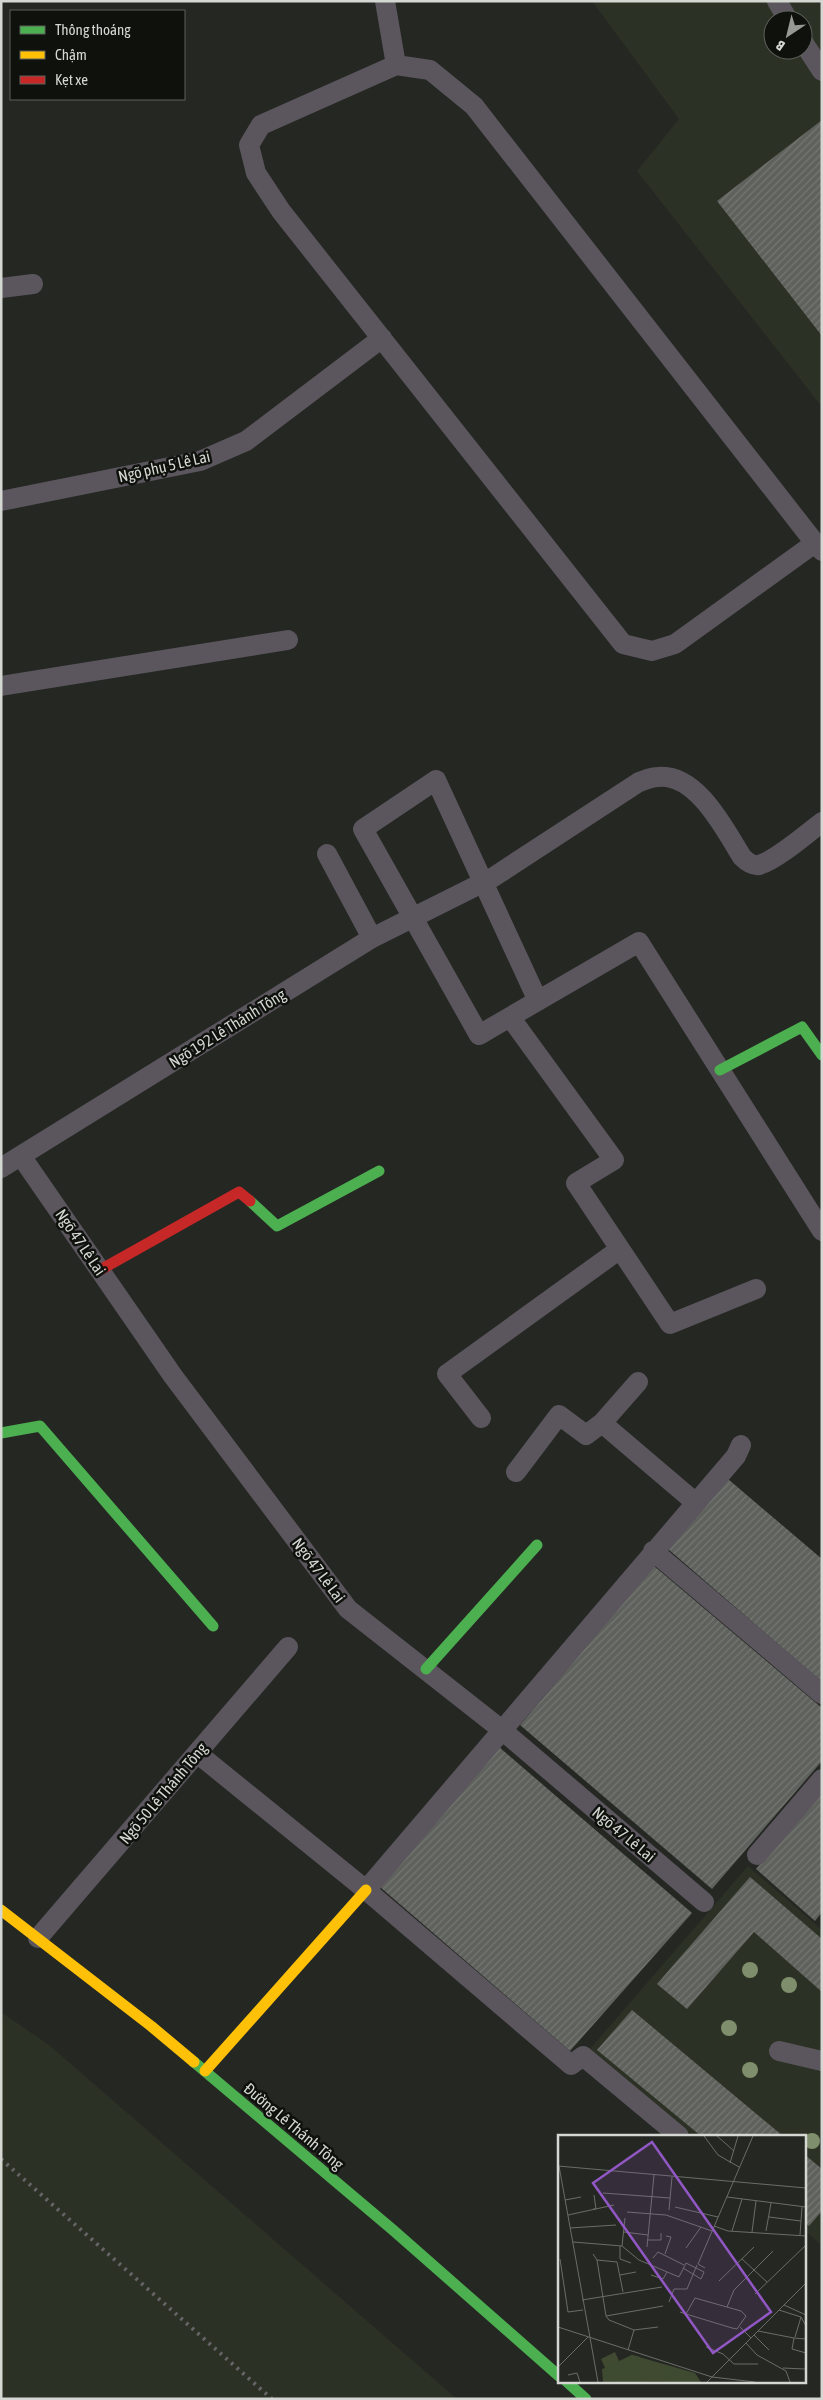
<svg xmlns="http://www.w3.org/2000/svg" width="823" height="2400" font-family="'Asap Condensed',sans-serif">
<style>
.built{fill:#2b3124;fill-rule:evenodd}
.building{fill:url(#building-hatch)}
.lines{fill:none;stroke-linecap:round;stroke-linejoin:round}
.lane{stroke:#5b565d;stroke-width:20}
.fast{stroke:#4caf50;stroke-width:11}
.slow{stroke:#ffc107;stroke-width:11}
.jam{stroke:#c62828;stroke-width:11}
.rail{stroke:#676468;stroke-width:4;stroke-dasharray:2.5 5;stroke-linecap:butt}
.tree{fill:#7f8e6d}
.labels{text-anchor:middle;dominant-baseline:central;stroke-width:5;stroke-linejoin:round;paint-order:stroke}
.street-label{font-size:16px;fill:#d4d7d2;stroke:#0f110d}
.inset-road{fill:none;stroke:#6b6d69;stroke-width:1}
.view{fill:#9157c4;fill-opacity:0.15;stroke:#9157c4;stroke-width:2.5}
.inset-edge{fill:none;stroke:#d4d7d2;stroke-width:2.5}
</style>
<defs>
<pattern id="building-hatch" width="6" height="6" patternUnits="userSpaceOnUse" patternTransform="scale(1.25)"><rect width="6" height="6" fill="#5f615d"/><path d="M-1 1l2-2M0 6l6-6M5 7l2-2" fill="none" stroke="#757773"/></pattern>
</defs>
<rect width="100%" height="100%" fill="#252723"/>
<!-- built -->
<path class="built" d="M592,1H822V407L637,171L679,119ZM773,20H803V50H773Z
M748,1866L822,1930L820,2244L804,2230V2136H693L590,2049Z
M1,2012L49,2045L457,2399H1Z"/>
<!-- building -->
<path class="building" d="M822,120V336L717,201Z
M728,1479L822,1559V1682L668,1549Z
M654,1566L822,1708V1761L712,1889L520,1725Z
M499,1747L692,1913L570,2051L380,1887Z
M822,1790V1912L815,1921L756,1869Z
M750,1877L822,1939V1992L754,1932L687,2009L657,1984Z
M632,2010L783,2136H701L597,2050Z
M804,2154L822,2169V2211L809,2226L804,2222Z"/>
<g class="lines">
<!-- lane -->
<path class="lane" d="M385,1L396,65
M777,1L788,20
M803,42L822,71
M1,288L33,284
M1,501L200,461L246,441L382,338
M815,543L675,644L652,651L623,644L281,211L256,173L249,145L261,125L396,65L430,70L474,106L815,543L822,551
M1,686L288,640
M372,938L492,878L639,782C645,780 651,777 658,777C697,773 725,830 742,857C747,862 752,866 759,865C775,861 808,833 822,822
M538,1001L436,780L363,829L479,1035L639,942L822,1231
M510,1017L614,1160L576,1183L670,1324L756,1289
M21,1156L173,1376L348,1609L502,1730L704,1902
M1,1168L372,938L327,854
M481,1418L447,1374L620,1249
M602,1423L638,1382
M516,1472L559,1415L586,1435L602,1423L696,1503
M653,1551L822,1694
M197,1753L366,1890L571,2065L583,2056L679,2136
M757,1855L822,1779
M366,1890L736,1456L741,1445
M38,1938L288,1647
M779,2051L822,2061"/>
<!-- fast -->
<path class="fast" d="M720,1070L802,1027L822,1055
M250,1201L277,1226L379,1171
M1,1433L40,1426L213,1626
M426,1669L537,1545
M194,2062L393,2230L559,2376
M566,2381L586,2399"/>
<!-- slow -->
<path class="slow" d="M1,1910L151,2026L194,2062
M205,2071L366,1890"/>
<!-- jam -->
<path class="jam" d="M100,1270L239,1192L250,1201"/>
<!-- rail -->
<path class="rail" d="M1,2159L272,2399"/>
</g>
<!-- trees -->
<g class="tree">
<circle cx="750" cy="1970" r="8"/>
<circle cx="789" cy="1985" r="8"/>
<circle cx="729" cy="2028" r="8"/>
<circle cx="750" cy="2070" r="8"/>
<circle cx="812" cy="2141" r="8"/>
</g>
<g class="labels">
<!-- street labels -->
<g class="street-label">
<text transform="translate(164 466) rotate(-13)">Ngõ phụ 5 Lê Lai</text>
<text transform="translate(227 1028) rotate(-32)">Ngõ 192 Lê Thánh Tông</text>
<text transform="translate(81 1242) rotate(56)">Ngõ 47 Lê Lai</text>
<text transform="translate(319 1570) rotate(53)">Ngõ 47 Lê Lai</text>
<text transform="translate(163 1793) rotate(-50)">Ngõ 50 Lê Thánh Tông</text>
<text transform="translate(624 1834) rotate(40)">Ngõ 47 Lê Lai</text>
<text transform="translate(294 2126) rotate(40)">Đường Lê Thánh Tông</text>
</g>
</g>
<!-- overview -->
<g transform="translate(558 2135)">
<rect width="248" height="248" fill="#252723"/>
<path d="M57,217L61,226L74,220L137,238L143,247H45L44,234L47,233L43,224Z" fill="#3f4a31"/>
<path d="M74,220L82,222L83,229L76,230L77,226L73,225V230L57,247L48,244L46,234ZM108,230L137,240L139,247H111L102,235ZM83,232L82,245L86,247H60L70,236Z" fill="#3f4b31"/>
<path class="inset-road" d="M146,1L160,20L181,32M159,1L176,16M172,28L180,1M0,31L248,53M1,31L40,247M45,58L112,63M169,62L248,72M7,65L23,62M117,72L160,82M35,74H38L36,60M111,75L114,42M69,77L108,80L154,96M10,80L56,70M211,82L243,86M156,91L170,96L248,101M12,93L58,90M174,96L184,64M208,96L213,68M66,97L90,100M194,97L198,66M242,100L244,72M89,105H103V98M15,107L64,111L81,125L121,142L128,128L146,137L143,144L125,133M62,111V124L73,128M64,111L67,83M89,112L96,40M128,113L143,92M35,119L39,125L48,181L105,171M107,119L113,102L108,101M95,123L100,117L126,130M2,124L10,177L25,175M184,124L209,147M39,125L59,127L65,157M147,133L140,129L195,1M62,140L78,137M93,140L105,144L109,137M161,146L196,112M197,159L248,110M24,165L104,152M111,167L116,154H129L139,130M226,170L248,180M169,172L176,155L215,116M221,175L243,182L248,191M122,177L128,179L174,193L179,194L188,181L183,176L137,163L128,179M48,181L51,185L76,195M0,192L154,242L197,247M182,192L193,203M200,196L236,203M196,200L211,215M237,202L243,182M248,204L236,203L234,214L248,218M188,208L199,220L228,236L232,247M148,212L165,219L176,229H200M70,215L76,195L100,192M0,232L30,202M225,233L247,234M10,240L19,238L22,247M149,247L248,148"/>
<path class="view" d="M94,7L213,177L155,218L35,48Z"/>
<rect width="248" height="248" class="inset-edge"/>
</g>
<!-- border -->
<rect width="823" height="2400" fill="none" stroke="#d4d7d2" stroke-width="5"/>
<!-- legend -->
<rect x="10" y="10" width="175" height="90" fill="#0f110d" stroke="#5e605c"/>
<rect x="20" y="26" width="25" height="8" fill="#4caf50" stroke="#5e605c"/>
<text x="55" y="35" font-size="15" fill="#d4d7d2">Thông thoáng</text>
<rect x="20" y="51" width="25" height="8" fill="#ffc107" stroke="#5e605c"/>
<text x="55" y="60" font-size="15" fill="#d4d7d2">Chậm</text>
<rect x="20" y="76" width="25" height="8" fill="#c62828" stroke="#5e605c"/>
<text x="55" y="85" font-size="15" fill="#d4d7d2">Kẹt xe</text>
<!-- north arrow -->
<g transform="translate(788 35) rotate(215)"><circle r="24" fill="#0f110d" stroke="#5e605c"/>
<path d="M0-4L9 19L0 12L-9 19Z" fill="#979995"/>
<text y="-8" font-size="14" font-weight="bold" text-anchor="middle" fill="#d4d7d2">B</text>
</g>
</svg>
